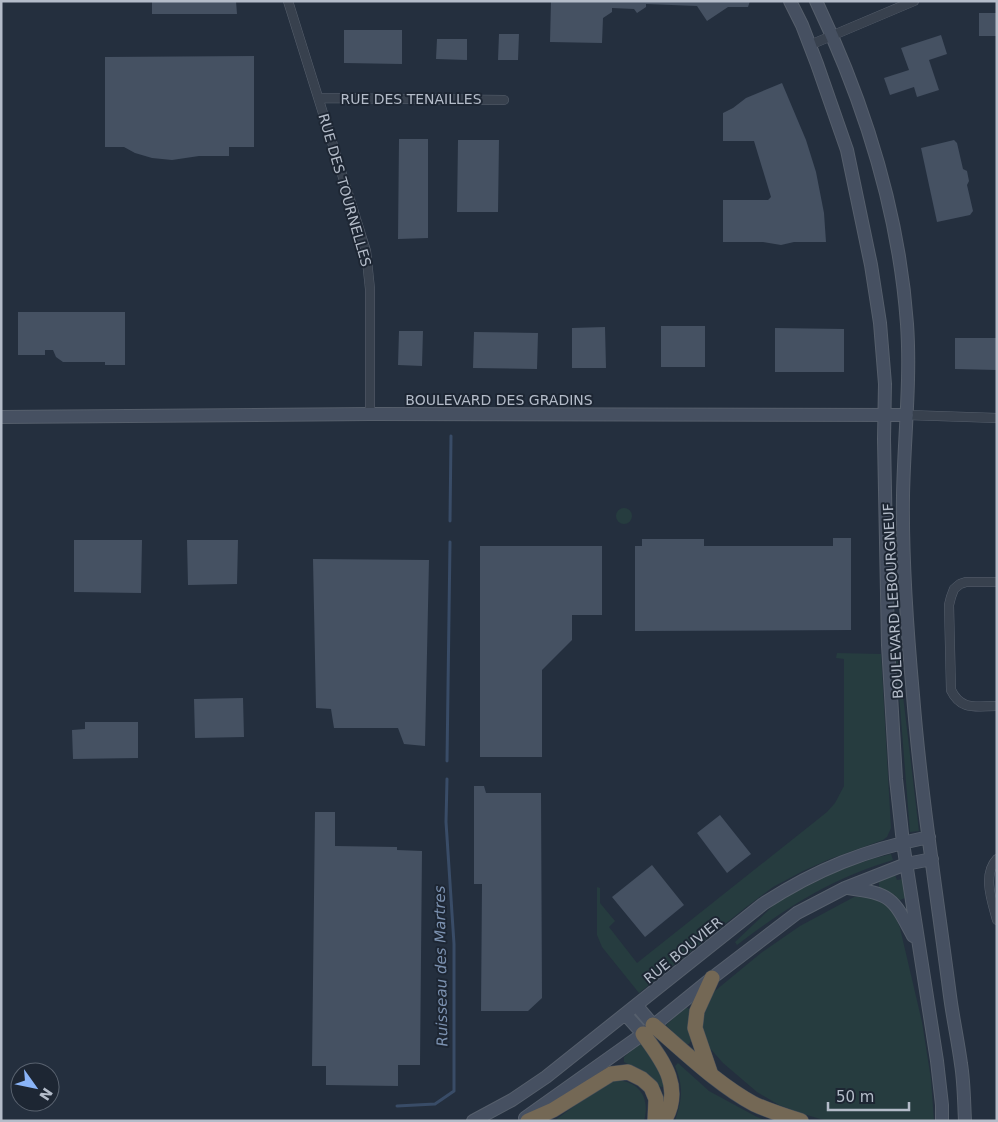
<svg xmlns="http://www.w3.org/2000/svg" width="998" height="1122" font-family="'DejaVu Sans',sans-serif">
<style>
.green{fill:#263c3f}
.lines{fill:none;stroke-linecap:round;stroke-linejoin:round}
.stream{stroke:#394c67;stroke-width:3}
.building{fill:#455162}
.street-casing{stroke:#565f6c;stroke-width:10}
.secondary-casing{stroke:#565f6c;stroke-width:14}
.highway-casing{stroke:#434c59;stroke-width:16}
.street{stroke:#38414e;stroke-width:9}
.secondary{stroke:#465061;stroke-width:12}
.highway{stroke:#746855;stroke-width:15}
.labels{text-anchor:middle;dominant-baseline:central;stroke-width:4;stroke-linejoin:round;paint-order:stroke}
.street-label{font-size:14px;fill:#b4bcc9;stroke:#1d2633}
.water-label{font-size:15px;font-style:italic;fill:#7c92b1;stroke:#1d2633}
</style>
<rect width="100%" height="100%" fill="#242f3e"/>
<!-- green -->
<path class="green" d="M616 516a8 8 0 1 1 16 0a8 8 0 1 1-16 0Z
M895,644H899L902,687L919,831L910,832Z
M837,653L881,654L891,828L887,837L883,840L830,859L803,871L773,887L745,908L639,993L602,947L597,935V887L600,888V903L615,921L609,927L637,963L827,812L835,803L844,786V659L836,658Z
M891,854L893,860C832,878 787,907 737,945L735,942L777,902L795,892L838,871L868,860Z
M895,875L897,880L903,879L905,898L900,900L893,894L879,887V881Z
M854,897C879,897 891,904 900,928L922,1022L931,1079L934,1121H827L800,1113L779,1105L757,1092L723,1063L708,1046L701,1023L702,1013L710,995L761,953L800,926Z
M686,1007L692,1011V1039L689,1044H685L666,1025Z
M641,1042L659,1065L666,1084L663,1087L658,1086L650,1075L624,1062V1057Z
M678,1063L709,1091L757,1117L768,1121H675C682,1098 684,1089 675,1066Z
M614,1080C638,1080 651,1097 644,1121H554L600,1087Z"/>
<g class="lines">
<!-- stream -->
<path class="stream" d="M450,521L451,436
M447,761L450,542
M397,1106L435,1104L454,1091V944L446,822L447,779"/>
</g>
<!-- building -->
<path class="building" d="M152,1H236L237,14H152Z
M551,1H750L748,7H728L707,21L697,6L646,4V7L637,13L634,9L612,8V12L603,18L602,43L550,42Z
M979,13H997V36H979Z
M344,30H402V64L344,63Z
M499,34H519L518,60H498Z
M941,35L947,54L929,60L939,90L917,97L914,87L890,95L884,78L909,70L901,48Z
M437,39H467V60L436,59Z
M254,56V147H229V156H199L172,160L152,158L135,153L124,147H105V57Z
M782,83L806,140L816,172L824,213L826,242H794L781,245L763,242H723V200H768L771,197L754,141H723V113L733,108L746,98Z
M399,139H428V238L398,239Z
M458,140H499L498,212H457Z
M954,140L957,143L963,169L967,171L969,181L967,185L973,211L970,215L937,222L921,148Z
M18,312H125V365H105V362H63L56,357L53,350H45V355H18Z
M661,326H705V367H661Z
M605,327L606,368H572V328Z
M775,328L844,329V372H775Z
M399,331H423L422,366L398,365Z
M474,332L538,333L537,369L473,368Z
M955,338H997V370L955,369Z
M833,538H851V630L635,631V546H642V539H704V546H833Z
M74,540H142L141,593L74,592Z
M187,540H238L237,584L188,585Z
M480,546H602V615H572V640L542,670V757H480Z
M313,559L429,560L425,746L404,744L398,728H334L331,709L316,708Z
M243,698L244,737L195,738L194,699Z
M85,722H138V758L73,759L72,730L85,729Z
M474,786H484L486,793H541L542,998L528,1011H481L482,884H474Z
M315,812H335V846L397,847V850L422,851L420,1065H398V1086L326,1085V1066H312Z
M720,815L751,854L727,873L697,833Z
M652,865L684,905L645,937L612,897Z"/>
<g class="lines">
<!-- street casing -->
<g class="street-casing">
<path id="street" d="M288,1L366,251L370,289V414
M810,45L914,1
M319,98L504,100
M907,415L997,418
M997,582H966L960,584L954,589L951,597L949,605L951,690C961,711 976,706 997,706
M997,859C982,875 992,901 997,920"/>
</g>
<!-- secondary casing -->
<g class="secondary-casing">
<path id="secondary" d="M790,1L802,25L817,64L847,150L871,265L880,323L885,384L884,439L888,645L896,779L903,843L937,1061L942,1105V1121
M816,1C864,102 899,212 907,324C911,381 904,439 903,496C902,562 907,629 913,695C921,796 937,896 950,996C953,1019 958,1041 961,1064C964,1082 964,1102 965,1121
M1,417L370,414L907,415
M848,888C892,894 893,898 913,936
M637,1006L653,1025
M626,1015L643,1034
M525,1118L643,1034L712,978L797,913L845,888L906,864L932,859
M473,1121L512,1100L546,1077L763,904C817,869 865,850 929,837"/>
</g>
<!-- highway casing -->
<g class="highway-casing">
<path id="highway" d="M653,1025C685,1052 717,1084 754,1104C769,1111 785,1116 801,1121
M643,1034C662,1060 684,1087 664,1121
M710,1072L695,1028L697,1011L712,978
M528,1121L553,1110L611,1074L628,1072L642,1079L651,1087L656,1099L655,1121"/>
</g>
<!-- street -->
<use href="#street" class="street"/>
<!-- secondary -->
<use href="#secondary" class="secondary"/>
<!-- highway -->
<use href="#highway" class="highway"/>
</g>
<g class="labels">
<!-- street labels -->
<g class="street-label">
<text x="411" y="99">RUE DES TENAILLES</text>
<text transform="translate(345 190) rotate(74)">RUE DES TOURNELLES</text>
<text x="499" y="400">BOULEVARD DES GRADINS</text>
<text transform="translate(893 601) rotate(-93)">BOULEVARD LEBOURGNEUF</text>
<text transform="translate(683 950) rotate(-39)">RUE BOUVIER</text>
</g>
<!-- water labels -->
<g class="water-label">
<text transform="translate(441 966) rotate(-91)">Ruisseau des Martres</text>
</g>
</g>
<!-- border -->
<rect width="998" height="1122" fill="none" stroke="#b4bcc9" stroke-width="5"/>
<!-- north arrow -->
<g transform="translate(35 1087) rotate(123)"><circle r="24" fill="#1d2633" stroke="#59626f"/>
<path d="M0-4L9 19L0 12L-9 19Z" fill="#8ab4f8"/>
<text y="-8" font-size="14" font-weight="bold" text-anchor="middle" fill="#b4bcc9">N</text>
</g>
<!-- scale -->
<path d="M828 1102v8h81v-8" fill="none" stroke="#b4bcc9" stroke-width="2.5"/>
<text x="836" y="1102" font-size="15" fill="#b4bcc9" stroke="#1d2633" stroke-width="4" paint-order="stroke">50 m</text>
</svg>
